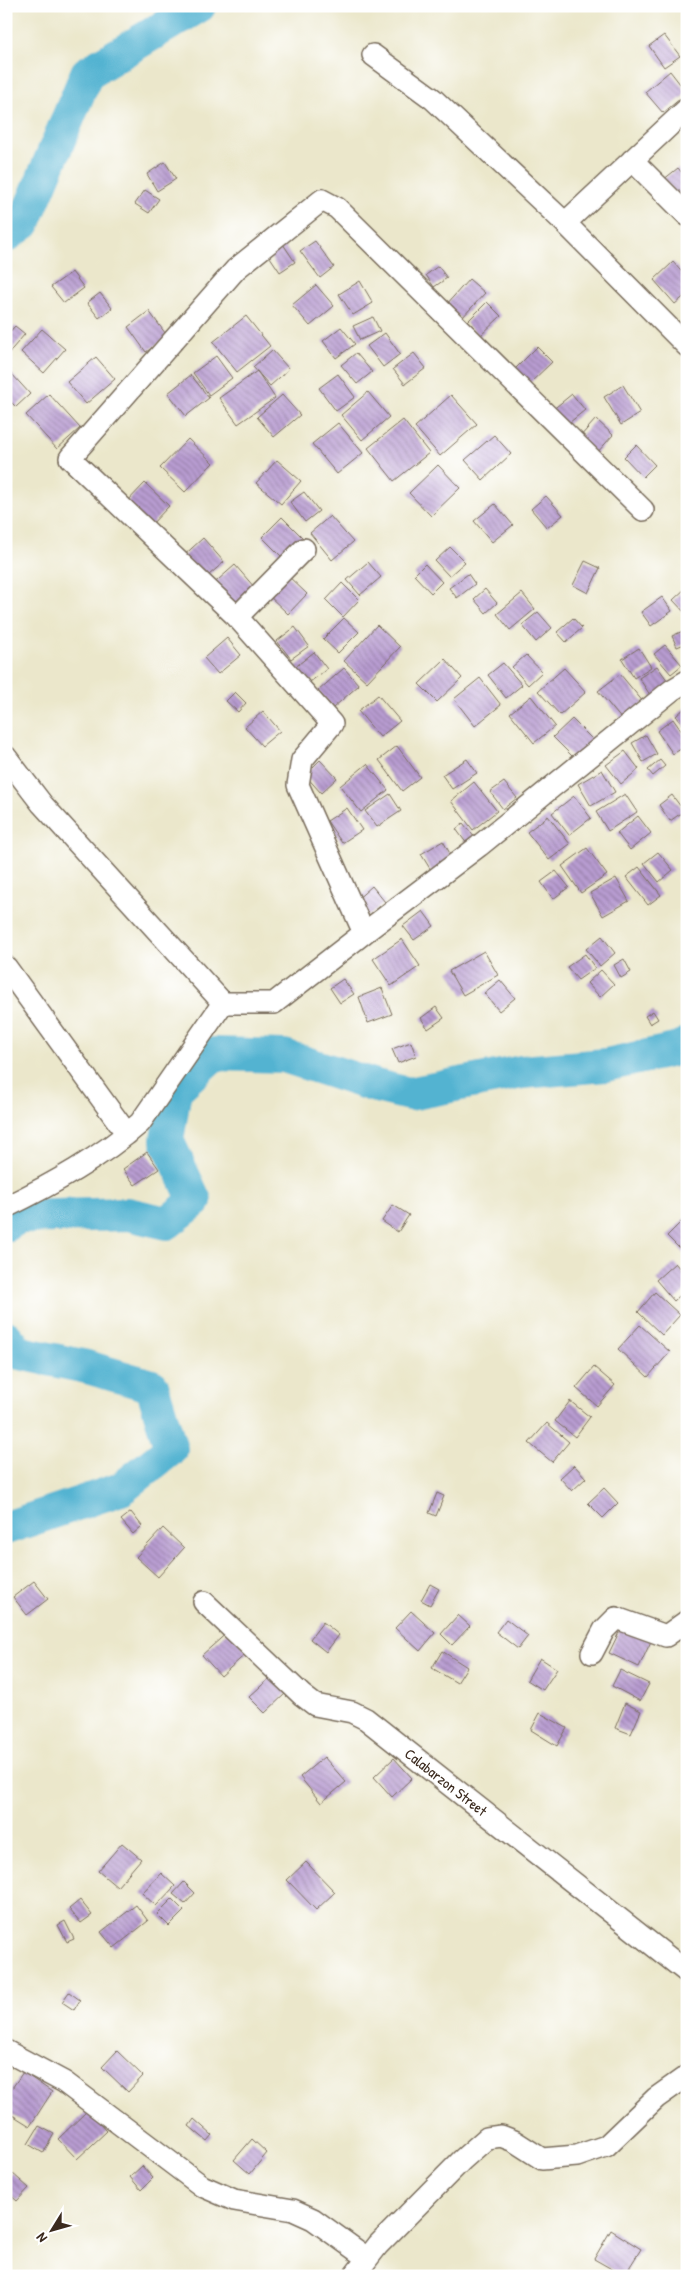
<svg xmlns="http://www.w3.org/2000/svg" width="693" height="2282" font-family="'Patrick Hand',sans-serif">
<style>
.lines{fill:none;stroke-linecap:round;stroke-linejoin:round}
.river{stroke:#52b3d1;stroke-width:34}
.building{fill:url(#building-back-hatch)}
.street-casing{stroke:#796c5b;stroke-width:24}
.street{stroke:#fff;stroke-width:21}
.labels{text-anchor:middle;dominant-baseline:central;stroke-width:4;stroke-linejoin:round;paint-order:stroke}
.street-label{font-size:15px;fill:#3b2a1e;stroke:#fff}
</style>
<defs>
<pattern id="building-back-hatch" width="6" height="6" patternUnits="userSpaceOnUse" patternTransform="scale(1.25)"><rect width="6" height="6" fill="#b89cd1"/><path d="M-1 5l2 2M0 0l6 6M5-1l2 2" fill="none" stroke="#977fa9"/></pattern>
</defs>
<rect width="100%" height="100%" fill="#fff"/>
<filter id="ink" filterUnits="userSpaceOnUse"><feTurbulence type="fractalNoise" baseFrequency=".02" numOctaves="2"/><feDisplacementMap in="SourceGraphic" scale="10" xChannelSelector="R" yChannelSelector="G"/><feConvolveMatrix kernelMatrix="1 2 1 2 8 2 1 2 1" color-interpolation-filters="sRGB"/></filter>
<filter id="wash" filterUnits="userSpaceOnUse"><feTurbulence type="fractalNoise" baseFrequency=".0096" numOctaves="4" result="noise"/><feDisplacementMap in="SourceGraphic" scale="20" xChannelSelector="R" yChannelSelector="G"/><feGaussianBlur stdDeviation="1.12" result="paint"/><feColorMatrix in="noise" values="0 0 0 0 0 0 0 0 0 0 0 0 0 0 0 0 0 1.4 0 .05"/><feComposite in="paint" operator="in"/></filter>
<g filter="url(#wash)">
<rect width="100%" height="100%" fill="#ebe7cb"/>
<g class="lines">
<!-- river -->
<path class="river" d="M6,236L24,223L87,73L199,6
M6,1225L19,1217L128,1214L167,1223L195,1201L167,1140L175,1090L214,1054L284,1056L376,1086L409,1094L522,1072L606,1065L674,1050L687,1044
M6,1337L20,1353L87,1367L152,1386L171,1449L121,1489L6,1528"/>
</g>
<g id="blocks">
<!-- building -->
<path class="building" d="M664,35L680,56L664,67L649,46Z
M670,71L687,93L663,113L645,92Z
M165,162L176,179L157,191L147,174Z
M678,168L687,179V194L679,200L663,180Z
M145,190L159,199L149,213L135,204Z
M281,241L295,262L280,272L266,251Z
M315,241L334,267L320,278L300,251Z
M673,262L687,278V294L675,304L654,280Z
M438,266L447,278L434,287L426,275Z
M72,272L84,288L64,303L51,287Z
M469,279L485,293L461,319L446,305Z
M360,281L373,303L353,315L339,294Z
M316,285L334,306L310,326L292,305Z
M100,293L112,308L99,318L87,303Z
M487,302L501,316L479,337L466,323Z
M149,311L168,337L146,352L128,327Z
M246,316L270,346L237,372L213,342Z
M373,317L380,331L360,340L353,326Z
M15,326L25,334L6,356V336Z
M341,327L355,344L336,358L323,341Z
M42,329L65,349L44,373L21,352Z
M385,333L400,354L383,367L367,346Z
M537,347L552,362L529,384L515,369Z
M272,350L289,369L270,386L253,367Z
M356,353L372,372L357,384L341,365Z
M414,353L426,368L405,384L393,369Z
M216,356L232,378L209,395L193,373Z
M96,357L115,379L86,404L67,382Z
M257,371L275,398L238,424L219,398Z
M11,373L30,394L16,407L6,397V377Z
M338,374L355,397L336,411L319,388Z
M191,375L209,398L186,416L168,393Z
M623,385L640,413L621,425L604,397Z
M368,392L389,417L362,440L341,415Z
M49,394L80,428L57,449L26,415Z
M572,394L585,410L564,427L551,411Z
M282,395L300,415L274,437L257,417Z
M451,395L477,424L440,456L415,427Z
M596,419L613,435L596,454L579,438Z
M403,420L429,453L394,481L368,448Z
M338,423L363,453L337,474L312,444Z
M494,435L511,454L483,480L465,460Z
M188,439L213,463L185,492L160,468Z
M636,445L655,465L643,477L624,457Z
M277,460L301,481L281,504L256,483Z
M438,465L460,488L431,516L409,493Z
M145,483L169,506L149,527L125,504Z
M304,492L319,511L305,522L290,502Z
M546,496L563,515L547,528L531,509Z
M495,504L513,525L492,542L474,521Z
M330,516L353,542L332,560L310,533Z
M282,517L305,540L285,560L262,537Z
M203,538L224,562L201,582L180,559Z
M450,547L465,562L449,576L435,561Z
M585,561L600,568L588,593L573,585Z
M368,562L381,577L360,595L347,580Z
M425,564L442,582L431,593L414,575Z
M235,565L255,588L230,609L210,587Z
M285,573L307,594L288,614L266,593Z
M468,574L475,584L457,598L449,588Z
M342,583L359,600L343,617L326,600Z
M687,587V615L673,600Z
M485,589L497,603L486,613L474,599Z
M522,593L535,609L510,630L497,614Z
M662,597L672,611L651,626L641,612Z
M538,612L552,628L536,642L522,625Z
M344,618L359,632L338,653L323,639Z
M573,618L582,628L566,642L557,632Z
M377,625L400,647L367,682L344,661Z
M295,627L309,646L291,659L277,641Z
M687,629V643L677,647L672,636Z
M227,638L241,655L218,674L204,658Z
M665,645L682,665L671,674L654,654Z
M639,648L651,667L634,678L622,659Z
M314,652L327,669L306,685L294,668Z
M526,655L542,672L528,685L512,667Z
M445,659L462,678L437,702L419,684Z
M503,663L522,685L506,698L488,675Z
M657,666L673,688L654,701L639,678Z
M344,668L359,685L333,708L318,691Z
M564,668L586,692L560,715L538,691Z
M620,674L644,703L623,721L598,691Z
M480,678L501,705L475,726L454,699Z
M235,692L246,703L238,712L226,701Z
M378,695L400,721L380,737L358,711Z
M531,696L555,726L534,743L510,713Z
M687,706V729L676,716Z
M263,711L280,731L262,746L245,727Z
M572,719L598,745L579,763L553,737Z
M673,719L687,739V745L673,754L657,731Z
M646,735L657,754L643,762L632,743Z
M397,746L420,777L402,791L379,760Z
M625,751L639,769L621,784L606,765Z
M467,759L477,773L452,789L442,775Z
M320,760L337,778L321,793L305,775Z
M660,760L665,766L653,776L648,770Z
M367,764L388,790L361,812L340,786Z
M602,770L615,792L591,806L578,784Z
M474,782L497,811L473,830L451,801Z
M504,782L517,798L503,809L490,792Z
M390,794L401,811L377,827L365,811Z
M625,794L637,812L608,831L596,812Z
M672,795L684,811L670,821L659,805Z
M574,796L591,818L569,835L552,813Z
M347,808L362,830L342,843L327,821Z
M548,816L570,844L549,860L527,832Z
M638,816L651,833L630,850L617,833Z
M463,823L475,838L467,844L456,829Z
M443,841L453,859L432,872L421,854Z
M587,848L607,875L581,893L562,866Z
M658,852L673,870L659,882L644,863Z
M639,867L661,895L648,905L626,877Z
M556,871L569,887L553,899L541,882Z
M616,878L629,901L603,916L590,893Z
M372,886L385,902L369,916L355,901Z
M423,911L434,926L414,940L403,926Z
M602,936L615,953L600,966L586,949Z
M402,939L420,966L391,986L373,959Z
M484,951L498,975L463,995L449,971Z
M585,954L595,968L578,980L567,967Z
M624,959L631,972L621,978L614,965Z
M601,970L614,984L600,997L587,983Z
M343,979L354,994L340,1003L330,988Z
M500,980L515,998L499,1011L484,993Z
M382,988L392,1014L368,1023L359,997Z
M436,1007L444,1018L428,1029L421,1018Z
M653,1011L658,1019L650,1024L645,1016Z
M411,1042L416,1056L398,1063L392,1049Z
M147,1152L159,1169L135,1185L123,1169Z
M393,1205L409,1215L398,1232L382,1221Z
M685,1218L687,1219V1256L667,1236Z
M675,1263L687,1277V1289L674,1301L656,1280Z
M655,1292L680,1315L662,1335L638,1312Z
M640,1325L670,1352L648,1377L618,1349Z
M594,1367L615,1385L597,1406L576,1388Z
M570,1401L590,1417L575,1437L555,1421Z
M547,1423L569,1442L552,1462L529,1443Z
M574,1465L586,1478L572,1491L560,1478Z
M604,1488L618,1503L603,1518L588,1503Z
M437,1493L444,1496L436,1516L429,1513Z
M131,1512L142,1526L133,1534L121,1520Z
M163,1528L184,1548L158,1577L136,1557Z
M34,1581L48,1599L27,1615L13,1597Z
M430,1584L439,1589L430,1605L421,1600Z
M411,1611L435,1633L420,1651L395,1628Z
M458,1615L470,1626L452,1645L441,1634Z
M506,1619L528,1636L518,1649L496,1632Z
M323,1622L339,1635L326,1652L310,1639Z
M623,1624L653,1637L639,1667L609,1653Z
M229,1631L248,1652L221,1676L202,1655Z
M442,1651L467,1667L457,1683L432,1668Z
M540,1658L557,1669L543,1690L527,1680Z
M620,1670L649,1684L640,1701L612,1686Z
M272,1676L287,1692L265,1713L249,1697Z
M625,1703L641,1711L631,1734L615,1728Z
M540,1713L567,1728L557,1746L531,1730Z
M324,1757L346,1782L321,1803L300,1777Z
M394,1758L412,1778L392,1797L374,1777Z
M122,1843L141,1859L117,1887L98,1871Z
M306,1862L335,1892L316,1910L287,1880Z
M161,1873L175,1886L156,1906L142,1893Z
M184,1882L195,1893L185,1904L173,1894Z
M172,1899L184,1911L169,1926L157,1914Z
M80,1900L92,1915L81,1923L69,1909Z
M136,1905L148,1921L114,1948L101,1932Z
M65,1921L74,1939L67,1942L58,1925Z
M69,1992L80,2000L74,2010L62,2002Z
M117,2051L143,2076L128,2092L102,2067Z
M23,2072L52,2092L30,2126L6,2111V2097Z
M88,2110L107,2131L77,2159L58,2139Z
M194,2119L212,2135L207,2141L189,2126Z
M39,2126L54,2134L43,2153L28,2144Z
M252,2139L267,2153L250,2174L234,2160Z
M142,2166L153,2178L141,2190L130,2177Z
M12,2173L29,2188L17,2201L6,2191V2179Z
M611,2230L641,2249L624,2276L594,2259Z"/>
</g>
</g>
<g filter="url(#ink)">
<use href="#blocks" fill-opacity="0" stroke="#796c5b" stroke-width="1"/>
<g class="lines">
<!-- street casing -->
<g class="street-casing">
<path id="street" d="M373,55L433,99L565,223L687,346
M632,160L687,215
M565,223L687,109
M304,549L237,617L332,724L302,760L298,785L364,933L479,846L672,690L687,681
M237,617L70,458L236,269L322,200L337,208L643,510
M6,757L42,804L223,1003
M6,967L127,1134
M6,1207C53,1184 100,1158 140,1123L223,1003H274L364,933
M204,1602L302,1695L315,1705L352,1712L366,1719L687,1972
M592,1653L604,1630L616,1618L666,1636L687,1621
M6,2051L64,2082L202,2186L234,2200L293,2210L313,2219L367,2258
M354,2276L378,2245L462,2160L487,2138L501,2136L514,2141L542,2159L577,2156L606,2146L656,2098L687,2076"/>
</g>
<!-- street -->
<use href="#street" class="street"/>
</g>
</g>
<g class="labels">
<!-- street labels -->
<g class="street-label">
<text transform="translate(446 1782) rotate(38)">Calabarzon Street</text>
</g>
</g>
<!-- margin -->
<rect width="693" height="2282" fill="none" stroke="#fff" stroke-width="25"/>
<!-- north arrow -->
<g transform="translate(52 2230) rotate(233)" stroke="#ffffff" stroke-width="4" paint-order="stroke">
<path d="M0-4L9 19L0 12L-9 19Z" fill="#3b2a1e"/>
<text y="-8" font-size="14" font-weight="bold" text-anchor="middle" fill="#3b2a1e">N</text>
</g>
</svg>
